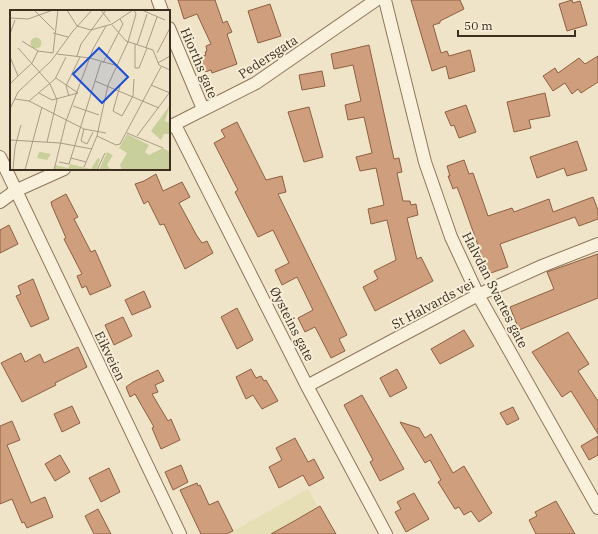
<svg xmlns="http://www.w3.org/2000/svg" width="598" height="534" font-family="'IBM Plex Serif',serif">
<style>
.farmland{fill:#e6deb5}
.building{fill:#cf9f7d;stroke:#8d5f41}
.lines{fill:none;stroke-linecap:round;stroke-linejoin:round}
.minor-casing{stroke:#8d765c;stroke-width:14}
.minor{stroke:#faf1dc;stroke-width:12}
.labels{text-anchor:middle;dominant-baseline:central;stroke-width:4;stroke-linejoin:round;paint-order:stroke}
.street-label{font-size:13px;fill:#3d2e20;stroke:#f7eed8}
.inset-road{fill:none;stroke:#a89b85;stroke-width:1}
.view{fill:#1d4ed8;fill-opacity:0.15;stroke:#1d4ed8;stroke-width:2}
.inset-edge{fill:none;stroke:#3d2e20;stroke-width:2}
</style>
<rect width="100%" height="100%" fill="#f0e4c8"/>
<!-- farmland -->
<path class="farmland" d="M308,489L333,534H228Z"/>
<!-- building -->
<path class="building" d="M178,0H215L223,23L227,21L232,32L227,34L237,64L212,73L211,70L205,72L200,57L206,55L205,52L207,51L206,46L211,44L197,14L184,19Z
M411,0H460L464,9L440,21V23L433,25L441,53L447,51L449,56L470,50L475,71L449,79L446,66L432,71Z
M572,0L573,3L580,1L587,25L567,31L559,4Z
M270,4L281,36L258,43L248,11Z
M369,45L394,159L399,158L402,172L397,173L403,201H410L411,205L416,204L418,215L407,218L417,259L421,257L433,281L375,311L363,287L378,279L374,271L396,260L387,220L371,224L368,209L384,205L376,168L360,171L356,157L372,153L364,117L348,120L345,105L361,101L353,65L334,69L331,54Z
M598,56V82L581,93L578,89L572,94L565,83L553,91L543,76L555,68L558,73L579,58L585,64Z
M322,71L325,86L302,90L299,75Z
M545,93L550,116L529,120L531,128L514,132L507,102Z
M466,105L476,132L459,138L454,125L451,126L445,112Z
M309,107L323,157L304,162L288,112Z
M237,122L266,180L282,176L286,192L278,194L347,335L339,339L345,351L331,358L315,327L305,332L298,318L313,310L297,277L282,285L275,270L289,263L273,230L258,237L235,192L238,190L214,143L225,137L221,130Z
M577,141L587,170L567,176L564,168L537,178L530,157Z
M464,160L469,174L473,173L488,216L512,208L514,212L549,199L553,212L593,197L598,210V219L579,226L575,217L500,244L508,267L488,274L462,200L457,187L453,189L448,176H450L447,166Z
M156,174L163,191L182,182L190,197L179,203L197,236L202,243L207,241L213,253L185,269L164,224L160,225L148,201L144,204L135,184L144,181Z
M66,194L78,217L74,219L91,252L95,250L111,286L90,295L86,286L82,288L77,276L82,274L64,239L66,238L52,206L51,202Z
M9,225L18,244L0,253V230Z
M598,254V298L519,330L510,307L554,289L547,272Z
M33,279L49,319L31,327L16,296L21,294L18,286Z
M144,291L151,307L132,315L125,300Z
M237,308L253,340L237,349L221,317Z
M123,317L132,336L114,345L105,325Z
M464,330L474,346L440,364L431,349Z
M568,332L589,364L578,371L598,401V434L571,391L562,397L532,352Z
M78,347L87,367L55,383L56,385L22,402L1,363L21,353L25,362L40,354L44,363Z
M251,369L256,378L261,376L264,381L266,380L278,401L262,409L253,395L246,399L236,377Z
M397,369L407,388L390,397L380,378Z
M158,370L164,381L155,385L158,392L152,394L168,421L171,419L180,440L161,449L152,428L154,427L135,394L130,397L126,387L133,382Z
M362,395L404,469L380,481L370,462L373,460L344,405Z
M72,406L80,423L62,432L54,414Z
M513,407L519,419L507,425L500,413Z
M12,421L20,440L7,445L31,503L45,497L53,517L27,528L24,522L22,523L12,499L0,504V426Z
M400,422L419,428L425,438L431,434L453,473L464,466L492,513L479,522L471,511L464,515L459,507L455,509L438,482L441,480L430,460L425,463Z
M598,436V455L589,460L581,446Z
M295,438L308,462L314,459L324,478L309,486L303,475L279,488L269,467L282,460L276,448Z
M60,455L70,472L55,481L45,464Z
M181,465L188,482L173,490L165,472Z
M109,468L120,492L101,502L89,478Z
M197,483L198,486L200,485L209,505L218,501L233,531L226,534H201L180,490Z
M414,493L429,519L406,532L395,512L401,509L397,502Z
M556,501L575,534H536L529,520L537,516L535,512Z
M320,506L336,534H271L296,520Z
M98,509L111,534H94L85,516Z"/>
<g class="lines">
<!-- minor casing -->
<g class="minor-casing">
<path id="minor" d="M158,0L162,11
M385,0L425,162L451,237L478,295L598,508
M169,28L203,109
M175,125L307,386L386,534
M169,127L256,83L376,0
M0,157L180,534
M0,202L15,191L64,169
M307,386L478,295L542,266L598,244"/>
</g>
<!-- minor -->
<use href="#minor" class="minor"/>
</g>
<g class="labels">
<!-- street labels -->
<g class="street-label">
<text transform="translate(268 57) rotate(-33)">Pedersgata</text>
<text transform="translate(199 63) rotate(67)">Hiorths gate</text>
<text transform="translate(495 290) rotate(63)">Halvdan Svartes gate</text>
<text transform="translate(433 304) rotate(-28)">St Halvards vei</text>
<text transform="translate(292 324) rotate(63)">Øysteins gate</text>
<text transform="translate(110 356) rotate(64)">Eikveien</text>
</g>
</g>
<!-- overview -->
<g transform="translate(10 10)">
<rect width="160" height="160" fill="#f0e4c8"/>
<path d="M20.5 33a5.5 5.5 0 1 1 11 0a5.5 5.5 0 1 1-11 0ZM160,95L155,111L160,113V124H154L151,130L141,121ZM117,124L139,135L135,142L139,145L153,138L160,142V160H112L110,155L117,143L109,138ZM29,142H31L41,144L37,150L27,148ZM97,142L103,145L97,155L101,160H89ZM88,148L90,149L86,160H45V155L58,158L60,154L81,159Z" fill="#c9cf9b"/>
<path class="inset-road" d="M24,0L44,20M57,0L67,16L81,20L102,14L123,0M91,0L100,12M132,0L155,10M0,8L18,9L43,0M102,15L116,31L143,40L149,55L160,60M43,23L58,27M0,24L5,10M12,31L28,41L43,43L48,0M125,34V58H129L137,38M127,35L137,4M8,38L40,74L47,90L37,132M136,38L147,7M147,43L160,18M47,44L80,48L108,56M67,46L71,34L96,0M0,47L8,66L0,74M93,53L113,14L110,9M148,53L160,46M8,66L22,53L28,41M46,68L68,83M85,71L149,98M141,75L160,83M110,76L103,101L112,106L123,86L124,69M29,83L42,90L68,83M59,86L56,76L70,47M5,89L19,91L74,119L96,123M19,91L45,69L56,47M63,96L89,105M0,99L8,82L41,51L63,21L82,0M74,119L71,131L77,134L83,122M117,123L153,138M87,126L106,135L110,134L151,57M127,126L160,82M0,130L50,133L82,139M61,148L76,152M49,152L59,154L91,52M74,157L87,126L98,75L118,32L126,4L124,0M3,160L5,137L11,115M15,160L32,97M44,160L56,111L83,39L96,16M87,160L95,143"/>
<path class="view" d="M89,38L118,67L92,93L63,64Z"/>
<rect width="160" height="160" class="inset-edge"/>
</g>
<!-- scale -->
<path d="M458 30v6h117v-6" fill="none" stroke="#3d2e20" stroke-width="2"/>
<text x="464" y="30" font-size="12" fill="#3d2e20" stroke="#f7eed8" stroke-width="3" paint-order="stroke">50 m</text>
</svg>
